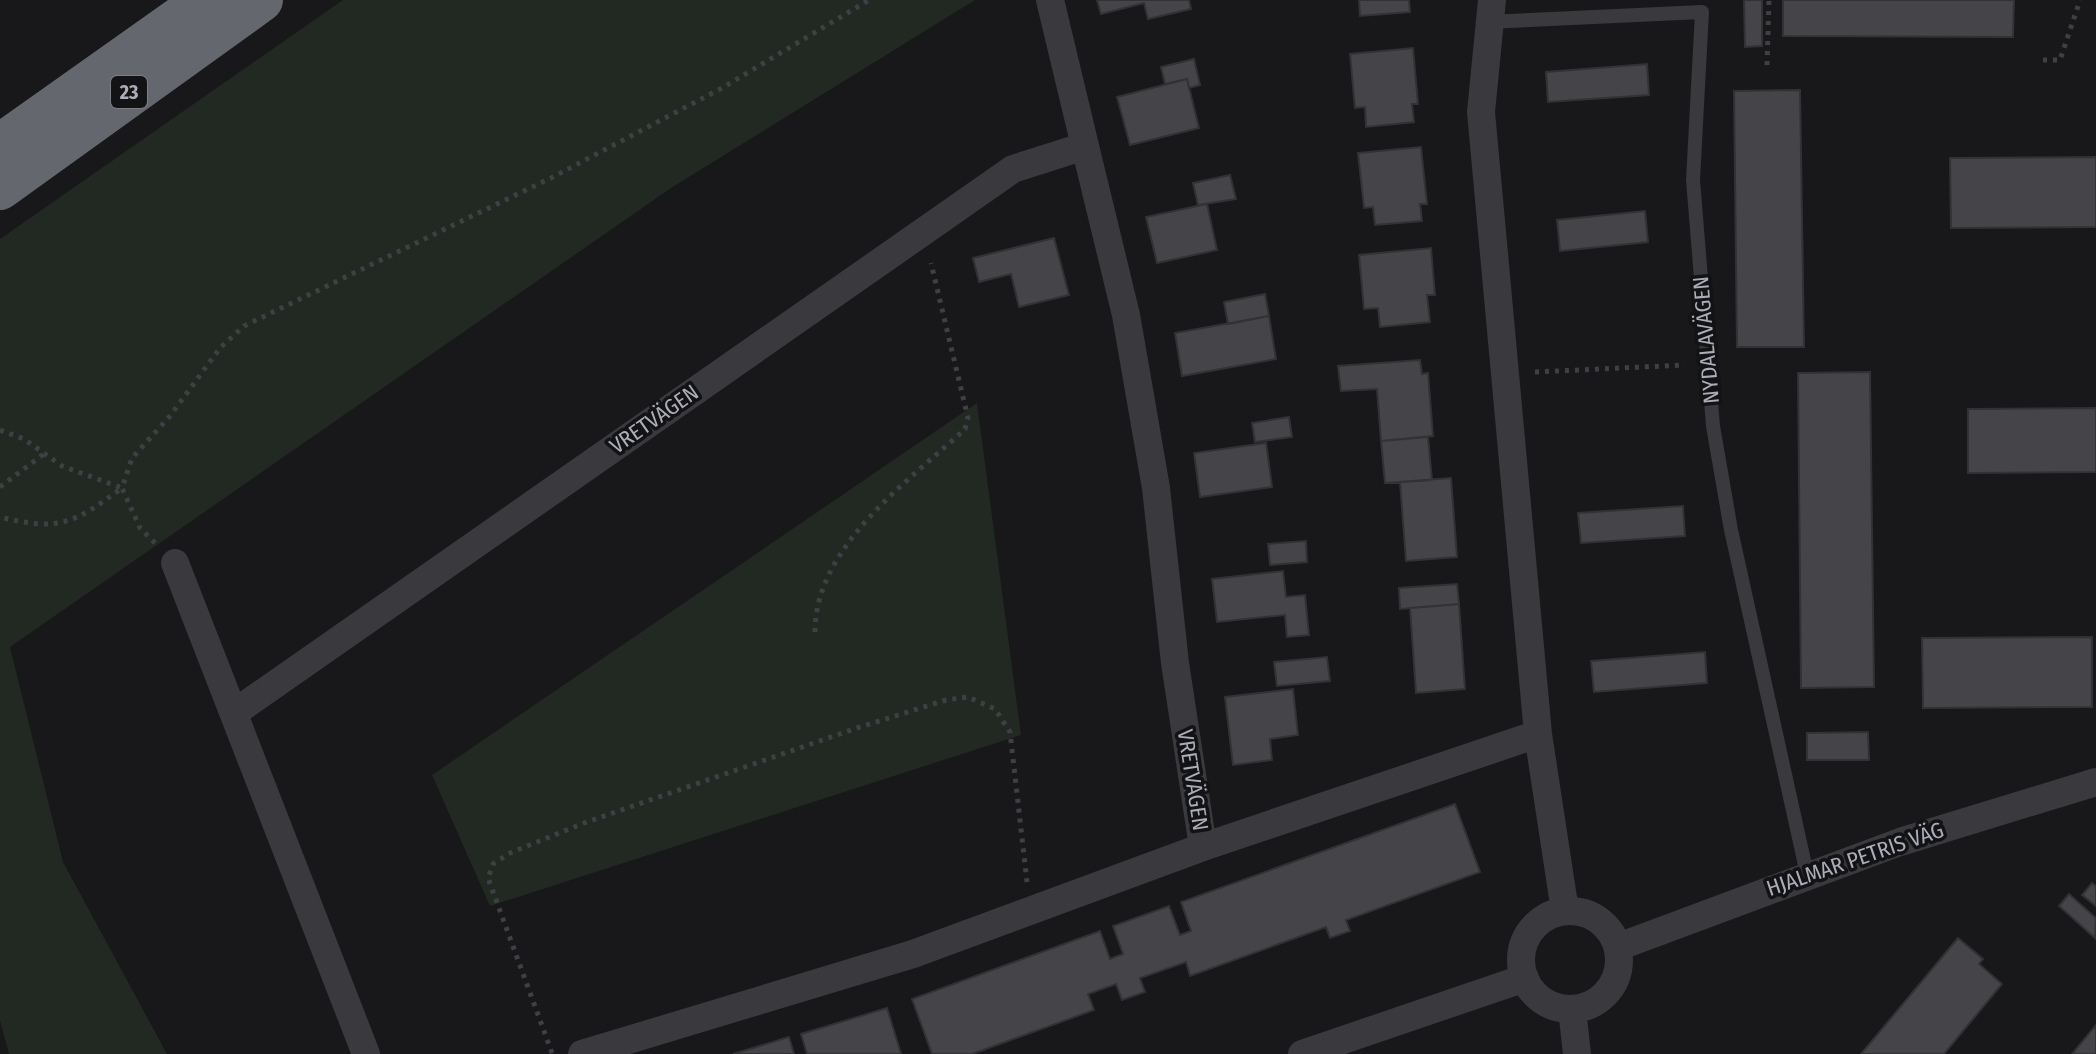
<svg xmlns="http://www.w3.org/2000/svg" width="2096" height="1054" font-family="'Fira Sans Condensed',sans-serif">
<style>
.green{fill:#222923}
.building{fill:#454549;stroke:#323235;stroke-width:2}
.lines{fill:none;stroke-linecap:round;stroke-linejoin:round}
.path{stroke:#3f4045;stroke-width:5;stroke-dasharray:4 6;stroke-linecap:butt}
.lane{stroke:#39393e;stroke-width:14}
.street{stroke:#39393e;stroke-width:28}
.highway{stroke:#65676e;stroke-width:44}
.labels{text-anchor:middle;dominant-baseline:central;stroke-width:7;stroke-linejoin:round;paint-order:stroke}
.shield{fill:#131214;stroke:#7d7f87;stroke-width:2}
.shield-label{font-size:20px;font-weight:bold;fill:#abaeb8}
.street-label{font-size:22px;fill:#abaeb8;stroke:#131214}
</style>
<rect width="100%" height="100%" fill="#181719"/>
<!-- green -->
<path class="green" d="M343,0H975L671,188L10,647L63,862L167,1054H9L0,1020V239Z
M977,403L1021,735L490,906L432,775Z"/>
<!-- building -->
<path class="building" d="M1097,0H1189L1191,9L1148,19L1144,3L1101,14Z
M1359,0H1409L1410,12L1360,16Z
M1744,0H1762V46L1745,47Z
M1783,0H2014L2013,37L1783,36Z
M1413,48L1418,104H1412L1414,122L1366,127L1365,107L1355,108L1350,54Z
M1194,59L1200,85L1189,88L1187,79L1165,84L1161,67Z
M1647,64L1649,95L1548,102L1546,72Z
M1187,79L1199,128L1130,145L1117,97Z
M1800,90L1804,347H1737L1734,91Z
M1421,147L1427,204H1420L1422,221L1375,225L1373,207L1364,208L1358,153Z
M2096,157V227L1951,228L1950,158Z
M1230,175L1236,199L1198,205L1193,183Z
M1207,204L1217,250L1157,263L1146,217Z
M1645,211L1648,242L1560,251L1557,220Z
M1054,238L1069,295L1019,307L1011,274L979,282L973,258Z
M1431,248L1435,295H1427L1430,322L1380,327L1378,308L1364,309L1359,255Z
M1265,294L1269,316L1228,324L1224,302Z
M1269,316L1276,359L1182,376L1175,333Z
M1420,360L1422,374L1428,373L1433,436L1381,441L1377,389L1341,391L1338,366Z
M1870,372L1874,687L1801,688L1798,373Z
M2096,408V472L1968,473V409Z
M1289,417L1292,437L1255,442L1252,423Z
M1428,437L1432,480L1385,483L1381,441Z
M1266,443L1272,487L1200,497L1194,453Z
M1451,478L1457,557L1406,561L1400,482Z
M1683,506L1685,536L1581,543L1578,513Z
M1306,541L1307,562L1270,565L1268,544Z
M1283,571L1286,597L1305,595L1309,635L1287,637L1285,615L1217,622L1212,579Z
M1457,584L1459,604L1400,609L1399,588Z
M1459,604L1465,689L1416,693L1410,608Z
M2092,637V707L1923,708L1922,638Z
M1705,652L1707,683L1594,692L1591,661Z
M1327,657L1330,681L1277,686L1274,662Z
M1293,689L1298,735L1270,739L1272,760L1233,765L1225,697Z
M1868,732L1869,760H1807V733Z
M1455,804L1480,872L1346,920L1350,931L1330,938L1326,927L1190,976L1186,962L1140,978L1145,992L1122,1000L1116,984L1088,994L1094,1010L972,1054H932L912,999L1100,931L1110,959L1123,954L1113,926L1169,906L1180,935L1191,931L1181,902Z
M2092,883L2096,886V906L2082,895Z
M2069,894L2096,918L2095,938L2059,906Z
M1958,938L1983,959L1979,964L2002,984L1944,1054H1861Z
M887,1008L901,1054H807L801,1034Z
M2096,1025V1054H2072Z
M789,1037L794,1054H733Z"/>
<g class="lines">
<!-- path -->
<path class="path" d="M2043,60H2060L2080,0
M1767,65L1769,0
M1535,372L1685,365
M0,430L24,439L62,466L122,488C74,523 60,532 0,517
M0,487L45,453
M155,543L140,528L122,488L132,458L170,416L220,348L244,326L551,178L722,88L869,0
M815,632C815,546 908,482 965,429L968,418L931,263
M552,1053L488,878L493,864L510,853L584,823L857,728L946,700L968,697L995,709L1010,732L1027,882"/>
<!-- lane -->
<path class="lane" d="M1488,22L1702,12L1693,180L1713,426L1731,530L1807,874"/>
<!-- street -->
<path class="street" d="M1050,0L1085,146
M1492,0L1481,112L1538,734L1565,911
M175,563L366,1054
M234,713L1013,169L1085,146L1126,315L1156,488L1175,663L1203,847
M1521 960a49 49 0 1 1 98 0a49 49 0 1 1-98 0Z
M1618,947L1900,842L2096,782
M1572,1009L1577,1054
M582,1054L913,954L1203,847L1538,734
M1302,1054L1525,978"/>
<!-- highway -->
<path class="highway" d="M0,146L206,0
M0,188L261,0"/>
</g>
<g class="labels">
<!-- shield labels -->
<rect class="shield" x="111" y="76" width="36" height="32" rx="6"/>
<g class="shield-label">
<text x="129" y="92">23</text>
</g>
<!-- street labels -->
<g class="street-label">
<text transform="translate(1706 340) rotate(-95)">NYDALAVÄGEN</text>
<text transform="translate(654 419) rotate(-35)">VRETVÄGEN</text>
<text transform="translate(1193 780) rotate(81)">VRETVÄGEN</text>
<text transform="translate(1855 859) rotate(-19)">HJALMAR PETRIS VÄG</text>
</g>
</g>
</svg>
